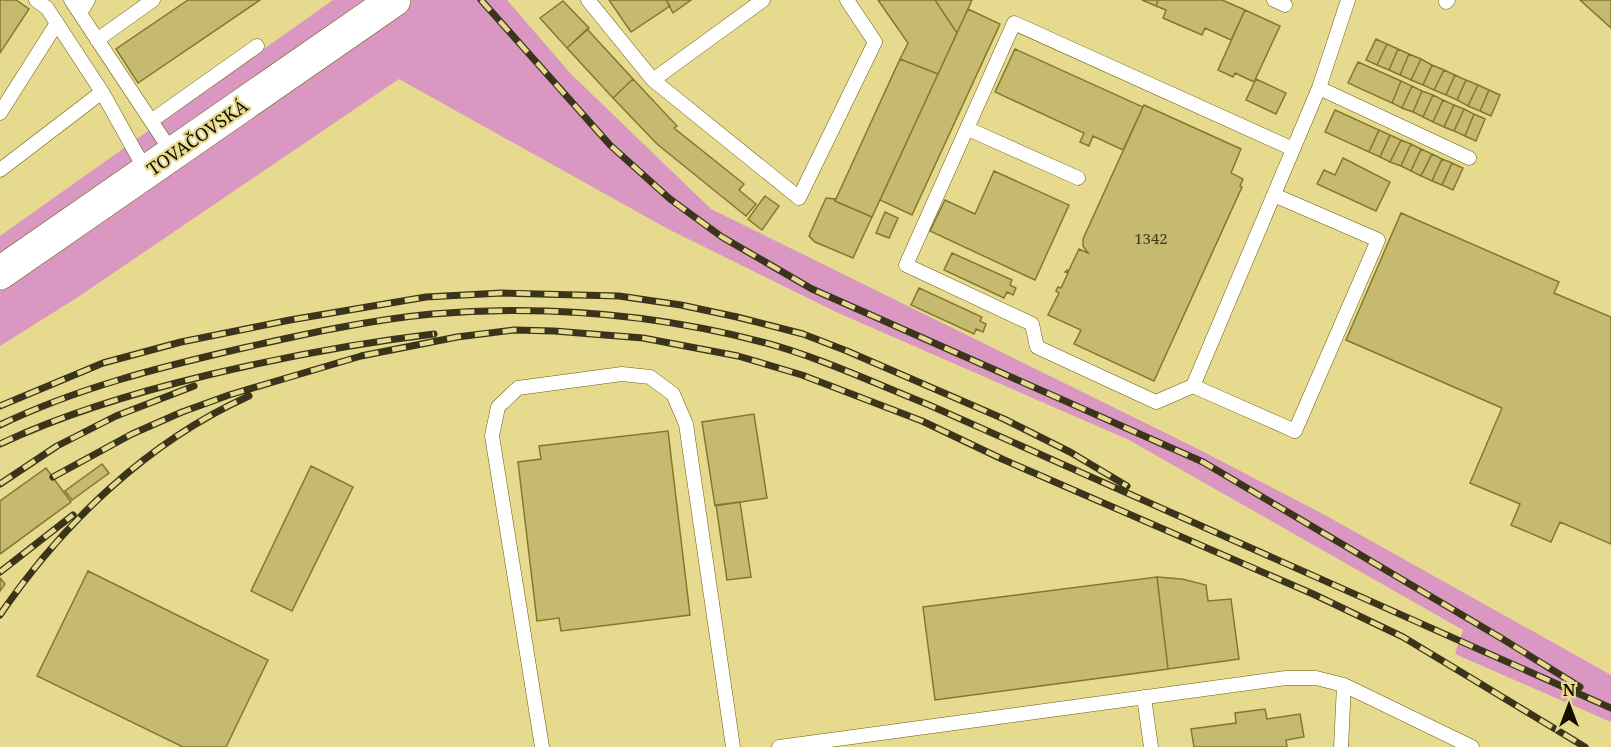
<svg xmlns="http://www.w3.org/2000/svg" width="1611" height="747" font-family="'Noto Serif',serif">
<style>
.green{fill:#d997c2}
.building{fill:#c6ba70;stroke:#84782d;stroke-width:1.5}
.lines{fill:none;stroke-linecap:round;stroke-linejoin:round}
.service-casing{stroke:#6a5e09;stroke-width:15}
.secondary-casing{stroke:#6a5e09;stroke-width:34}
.service{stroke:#fff;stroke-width:14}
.secondary{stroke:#fff;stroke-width:33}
.rail-casing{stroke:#3a351a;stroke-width:7}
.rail{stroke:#e6da8f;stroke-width:4.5;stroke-dasharray:14;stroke-linecap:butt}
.labels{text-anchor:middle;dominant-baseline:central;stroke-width:4.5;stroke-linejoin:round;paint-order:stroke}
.number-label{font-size:15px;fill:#403a1c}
.street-label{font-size:18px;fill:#130f00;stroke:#e6da8f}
</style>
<rect width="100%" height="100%" fill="#e6da8f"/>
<!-- green -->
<path class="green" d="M333,0H507L571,74L711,209L1202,451L1323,514L1611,675V722L1455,654L1463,630L1129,440L836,312L668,229L399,79L78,297L0,346V236Z"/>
<!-- building -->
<path class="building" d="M0,0H16L29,9L0,53Z
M188,0H260L138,83L116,49Z
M609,0H666L670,6L631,32Z
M666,0H691L673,13Z
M878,0H935L957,33L938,74L900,59L908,43Z
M935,0H972L957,33Z
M1142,0H1158L1156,6Z
M1158,0H1222L1245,10L1231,40L1205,28L1202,35L1163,18L1166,10L1156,6Z
M1580,0H1611V28Z
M563,1L589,28L567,48L540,18Z
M968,9L1000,24L912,215L880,200Z
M1245,10L1280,26L1254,82L1235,73L1233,77L1218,70Z
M587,29L633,79L613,98L567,48Z
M1376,39L1387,44L1377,65L1366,60Z
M1387,44L1398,49L1389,70L1377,65Z
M1015,49L1143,107L1123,150L1093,136L1089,146L1080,142L1084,133L995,92Z
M1398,49L1409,54L1400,75L1389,70Z
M1409,54L1421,59L1411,80L1400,75Z
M900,59L938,74L872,217L835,201Z
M1421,59L1432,65L1423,85L1411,80Z
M1358,62L1401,81L1392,103L1348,83Z
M1432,65L1444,70L1434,90L1423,85Z
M1444,70L1455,75L1446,95L1434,90Z
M1455,75L1466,80L1457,100L1446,95Z
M633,79L677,126L674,128L744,184L739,190L756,204L746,216L657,144L613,98Z
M1256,79L1286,93L1276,114L1246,100Z
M1466,80L1478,85L1468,106L1457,100Z
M1401,81L1412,86L1402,108L1392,103Z
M1478,85L1489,90L1480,111L1468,106Z
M1412,86L1422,91L1413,112L1402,108Z
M1489,90L1500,95L1491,116L1480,111Z
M1422,91L1433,95L1423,117L1413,112Z
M1433,95L1443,100L1433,122L1423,117Z
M1443,100L1454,105L1444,127L1433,122Z
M1144,105L1241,149L1231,173L1243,179L1240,186L1242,187L1154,381L1074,344L1081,330L1048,315L1059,293L1056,291L1058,287L1061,288L1068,273L1065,272L1067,270L1068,272L1079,249L1088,253L1083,246V239Z
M1454,105L1464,109L1454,131L1444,127Z
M1464,109L1474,114L1465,136L1454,131Z
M1335,110L1379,130L1369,152L1325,132Z
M1474,114L1485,119L1476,141L1465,136Z
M1379,130L1390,135L1380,157L1369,152Z
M1390,135L1401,140L1390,162L1380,157Z
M1401,140L1411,144L1401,166L1390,162Z
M1411,144L1421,149L1411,171L1401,166Z
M1421,149L1432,154L1421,176L1411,171Z
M1432,154L1442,159L1432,181L1421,176Z
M1343,158L1390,182L1376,211L1317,184L1324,170L1335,175Z
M1442,159L1452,163L1442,185L1432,181Z
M1452,163L1463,168L1453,190L1442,185Z
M994,171L1069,205L1035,280L930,231L945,200L975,214Z
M765,196L779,206L762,230L748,219Z
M826,198L835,199V201L872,217L853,258L815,242L809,236Z
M885,212L898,218L889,238L876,233Z
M1401,213L1559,282L1554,293L1611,317V544L1560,522L1551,542L1511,525L1520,504L1470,483L1502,408L1346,340Z
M952,253L1012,280L1010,285L1016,288L1013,295L1007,292L1004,298L944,270Z
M919,288L982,317L980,321L986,324L983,332L976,329L974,334L911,305Z
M754,414L767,498L715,506L702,422Z
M668,431L690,615L561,631L559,618L537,621L518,462L541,459L539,446Z
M102,464L109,473L72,500L65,491Z
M311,466L353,487L292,611L251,591Z
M46,468L71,502L0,554V501Z
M740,502L751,577L727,580L716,505Z
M88,571L268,660L226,747H183L37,676Z
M1157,577L1168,669L935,700L923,607Z
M1157,577L1182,579L1206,585L1208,601L1231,599L1239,659L1168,669Z
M0,578L5,584L0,591Z
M1265,709L1267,719L1300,714L1304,737L1286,740L1287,747H1194L1191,729L1236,723L1235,713Z"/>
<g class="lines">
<!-- service casing -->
<g class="service-casing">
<path id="service" d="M36,0L47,8L102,92L146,171
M71,0L173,154
M588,0L653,80L799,198L875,42L847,0
M1274,0L1285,5
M1446,2L1448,0
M80,13L88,0
M97,40L153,0
M653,80L763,0
M1319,88L1469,158
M0,113L57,23
M151,121L257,46
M968,129L1078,178
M0,170L102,92
M1274,195L1378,240L1295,431L1193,386L1319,88L1348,0
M1193,386L1156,402L1037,347L1032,324L906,265L1014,23L1293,149
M1144,697L1151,747
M542,747L492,436L498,407L518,388L622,374L650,377L673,394L686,424L733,747
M779,747L1286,678H1316L1344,685L1472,747
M1341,747L1344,685"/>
</g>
<!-- secondary casing -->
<g class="secondary-casing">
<path id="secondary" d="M0,273L394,0"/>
</g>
<!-- service -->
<use href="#service" class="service"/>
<!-- secondary -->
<use href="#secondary" class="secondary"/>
<!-- rail casing -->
<g class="rail-casing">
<path id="rail" d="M481,0L610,145L670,199L722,237L812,289L1203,462L1501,638L1580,687
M0,406L103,363L181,342L290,320L426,297L502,293L619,296L681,305L737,317L803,334L847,351L1004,419L1070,452L1127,486
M0,425C77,388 160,367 243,348C305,334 369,320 432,314C543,305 655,314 762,342C819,357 874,383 929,405L1611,708
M0,444C66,413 137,392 208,375C283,357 358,343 434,334
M53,477L132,434L182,412L229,395L361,356L457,337L514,330L554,331L643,338L738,356L802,375L922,421L1002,459L1313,594L1403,637L1585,747
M0,484L57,446L116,416L194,386
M0,572L73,515
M0,615C62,524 147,442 249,396"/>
</g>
<!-- rail -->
<use href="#rail" class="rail"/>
</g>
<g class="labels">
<!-- number labels -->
<g class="number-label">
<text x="1151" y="238">1342</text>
</g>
<!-- street labels -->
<g class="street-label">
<text transform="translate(197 137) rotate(-35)">TOVAČOVSKÁ</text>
</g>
</g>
<!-- north arrow -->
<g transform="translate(1569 705)" stroke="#e6da8f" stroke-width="4.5" paint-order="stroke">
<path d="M0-4.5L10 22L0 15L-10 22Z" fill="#130f00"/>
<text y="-9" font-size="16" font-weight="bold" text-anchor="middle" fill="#130f00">N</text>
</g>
</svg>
